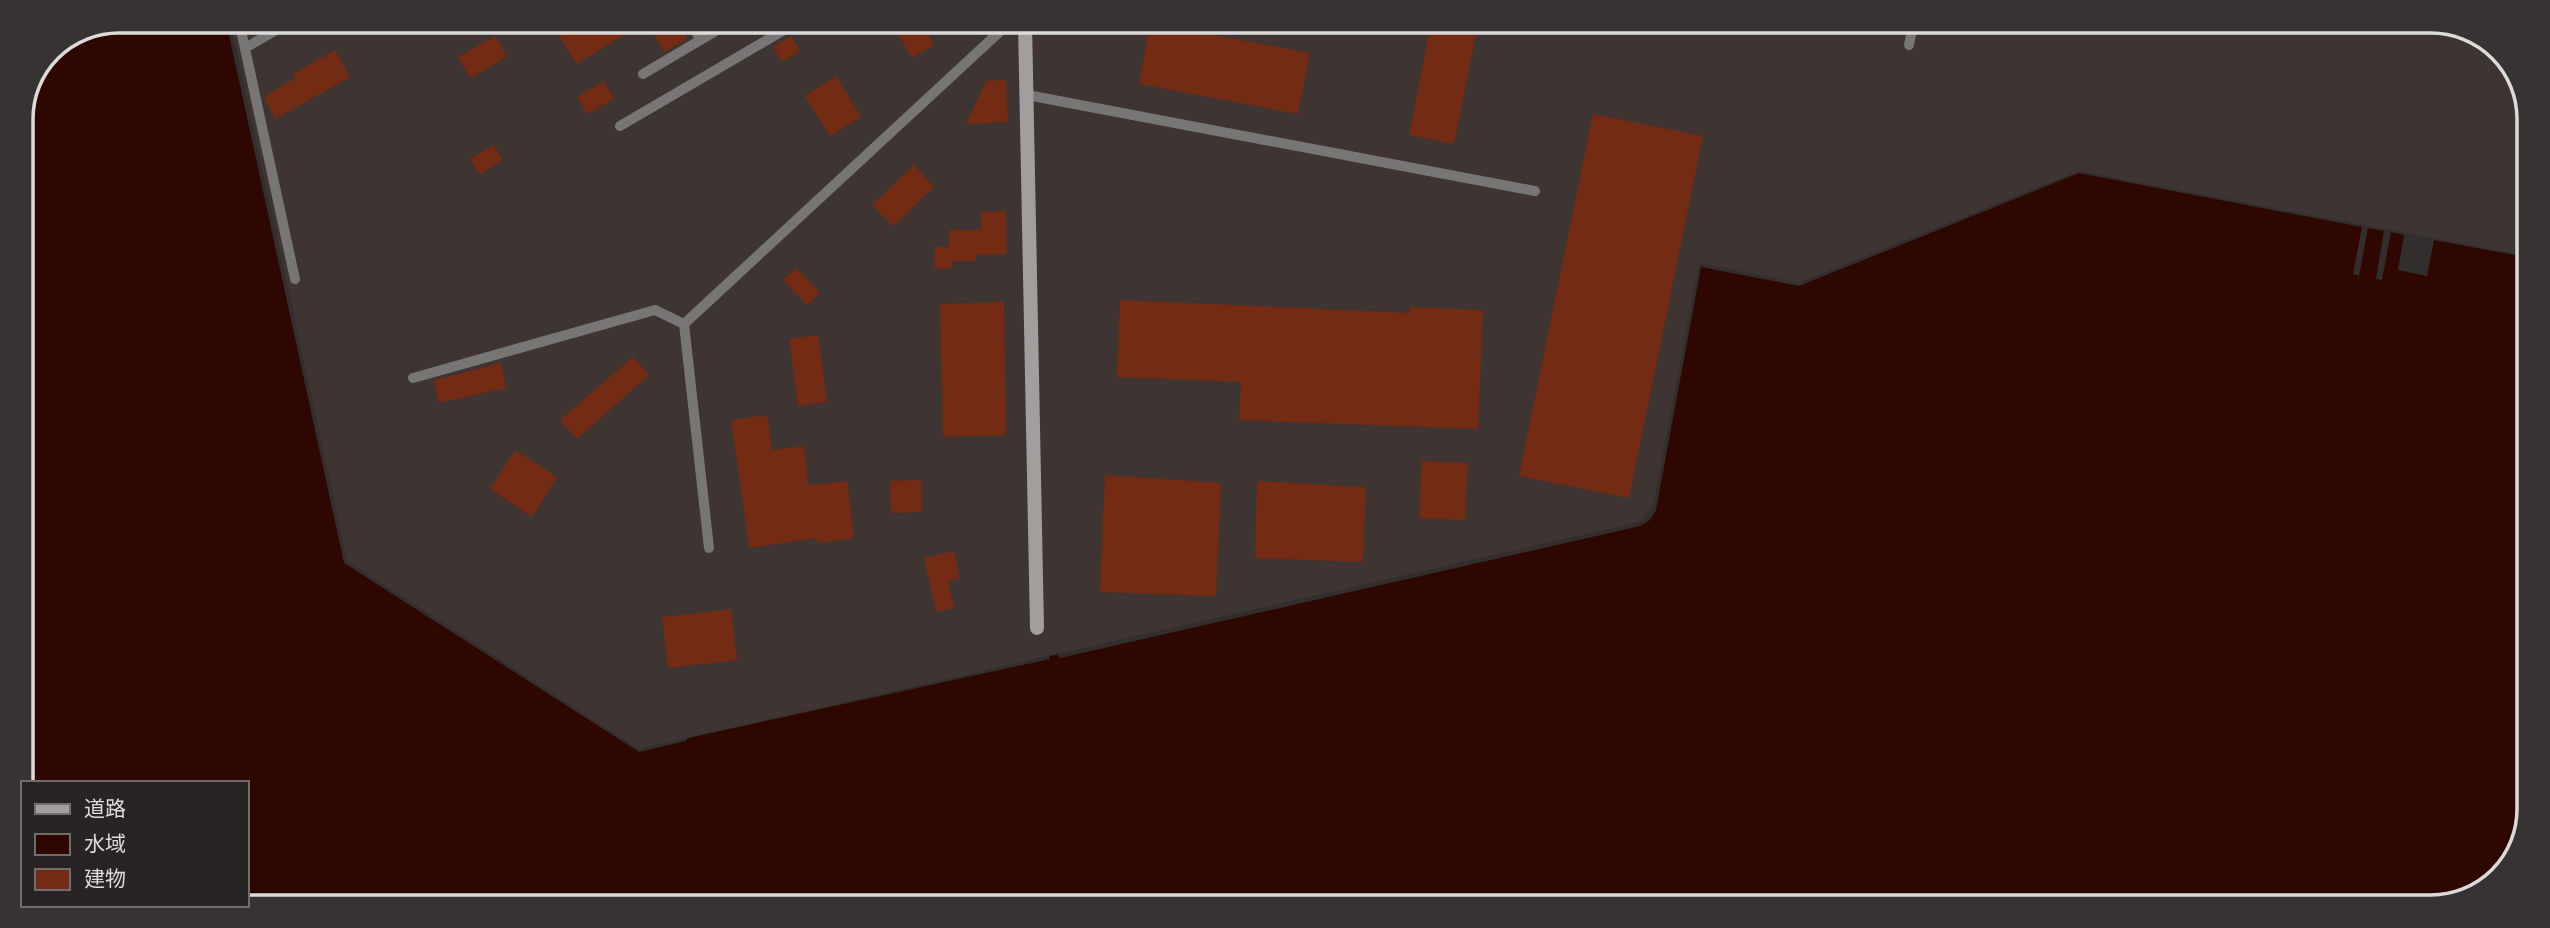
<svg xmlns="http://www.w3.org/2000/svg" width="2550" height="928" viewBox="0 0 2550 928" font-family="Cabin,'Noto Sans JP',sans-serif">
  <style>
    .built { fill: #3e3431 }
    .water { fill: #2e0800 }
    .building { fill: #742b13 }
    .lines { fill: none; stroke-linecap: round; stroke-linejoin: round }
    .lane { stroke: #787675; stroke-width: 10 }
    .secondary { stroke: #a19e9d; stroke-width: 14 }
    .rim { fill: none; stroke: #dddbda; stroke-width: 3.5 }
  </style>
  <rect width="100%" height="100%" fill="#312e2d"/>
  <path class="built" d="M230 21 2463 26 2508 59 2529 113 2528 263 2527 256 2079 171 1798 283 1699 263 1653 507 1640 522 638 749 347 561Z"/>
  <path class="water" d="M119 21H226L344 563 639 752 686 741 688 738 1050 659 1049 656 1057 655V652L1060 658 1640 526 1650 520 1656 510 1701 267 1799 286 2079 173 2362 227 2353 274 2359 276 2368 228 2384 231 2376 279 2382 280 2391 232 2404 235 2398 270 2427 276 2434 240 2525 257 2528 283 2524 841 2486 890 2431 907 247 902V783H23V819L21 815V113L50 50Z"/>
  <path class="building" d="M567 22H646L576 64 555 29Z
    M647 22H678L687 39 664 52Z
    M892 23H922L934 45 912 58Z
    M1150 23 1310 53 1298 114 1139 84Z
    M1431 24H1478L1454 144 1409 135Z
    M495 36 507 57 470 78 458 57Z
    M791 36 800 51 782 62 773 47Z
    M335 50 350 77 275 119 264 97 295 78 293 74Z
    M836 76 861 117 830 136 805 96Z
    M1006 80 1008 122 966 124 986 81Z
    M604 81 614 99 587 114 577 97Z
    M1593 114 1703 136 1629 498 1519 476Z
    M493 145 503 160 479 175 470 159Z
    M914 165 934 187 893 226 872 205Z
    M1006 211 1007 254 976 255V261H952V268L935 269 934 247H949V230H981V212Z
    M796 268 820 293 807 305 783 280Z
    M1120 300 1410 313V307L1483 310 1478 429 1239 420 1241 382 1117 377Z
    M1004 302 1006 435 943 437 940 304Z
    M818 335 827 402 798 406 789 339Z
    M633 357 649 375 577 439 560 420Z
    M501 363 506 388 439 403 434 380Z
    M767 415 772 450 804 446 808 485 847 481 854 538 817 543V538L749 548 731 420Z
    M515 450 557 477 532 517 490 489Z
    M1422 461 1468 463 1465 520 1419 518Z
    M1105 475 1221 483 1216 596 1100 592Z
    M921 480 922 512 891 513 890 481Z
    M1257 481 1366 487 1363 562 1255 558Z
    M954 551 960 578 948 581 954 608 936 612 924 558Z
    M731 609 737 660 668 668 662 617Z"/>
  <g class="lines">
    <path class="lane" d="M239 21 295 279
      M690 22 700 39
      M1909 45 1913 25
      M245 48 292 21
      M643 74 731 22
      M1027 95 1535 191
      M620 126 796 23
      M684 324 709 548
      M413 378 655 310 684 324 1009 23"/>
    <path class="secondary" d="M1025 23 1037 628"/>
  </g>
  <path d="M0 0H2550V928H0ZM119 33H2431A86 86 0 0 1 2517 119V809A86 86 0 0 1 2431 895H119A86 86 0 0 1 33 809V119A86 86 0 0 1 119 33Z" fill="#363332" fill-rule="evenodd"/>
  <path class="rim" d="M119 33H2431A86 86 0 0 1 2517 119V809A86 86 0 0 1 2431 895H119A86 86 0 0 1 33 809V119A86 86 0 0 1 119 33Z"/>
  <rect x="21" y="781" width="228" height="126" fill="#272423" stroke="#706d6c" stroke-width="2"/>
  <rect x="35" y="804" width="35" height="10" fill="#a19e9d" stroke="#706d6c" stroke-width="2"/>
  <text x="84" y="816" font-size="21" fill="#dddbda">道路</text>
  <rect x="35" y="834" width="35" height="21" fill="#2e0800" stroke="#706d6c" stroke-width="2"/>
  <text x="84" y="851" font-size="21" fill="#dddbda">水域</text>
  <rect x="35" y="869" width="35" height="21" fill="#742b13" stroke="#706d6c" stroke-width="2"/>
  <text x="84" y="886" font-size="21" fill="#dddbda">建物</text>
</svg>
